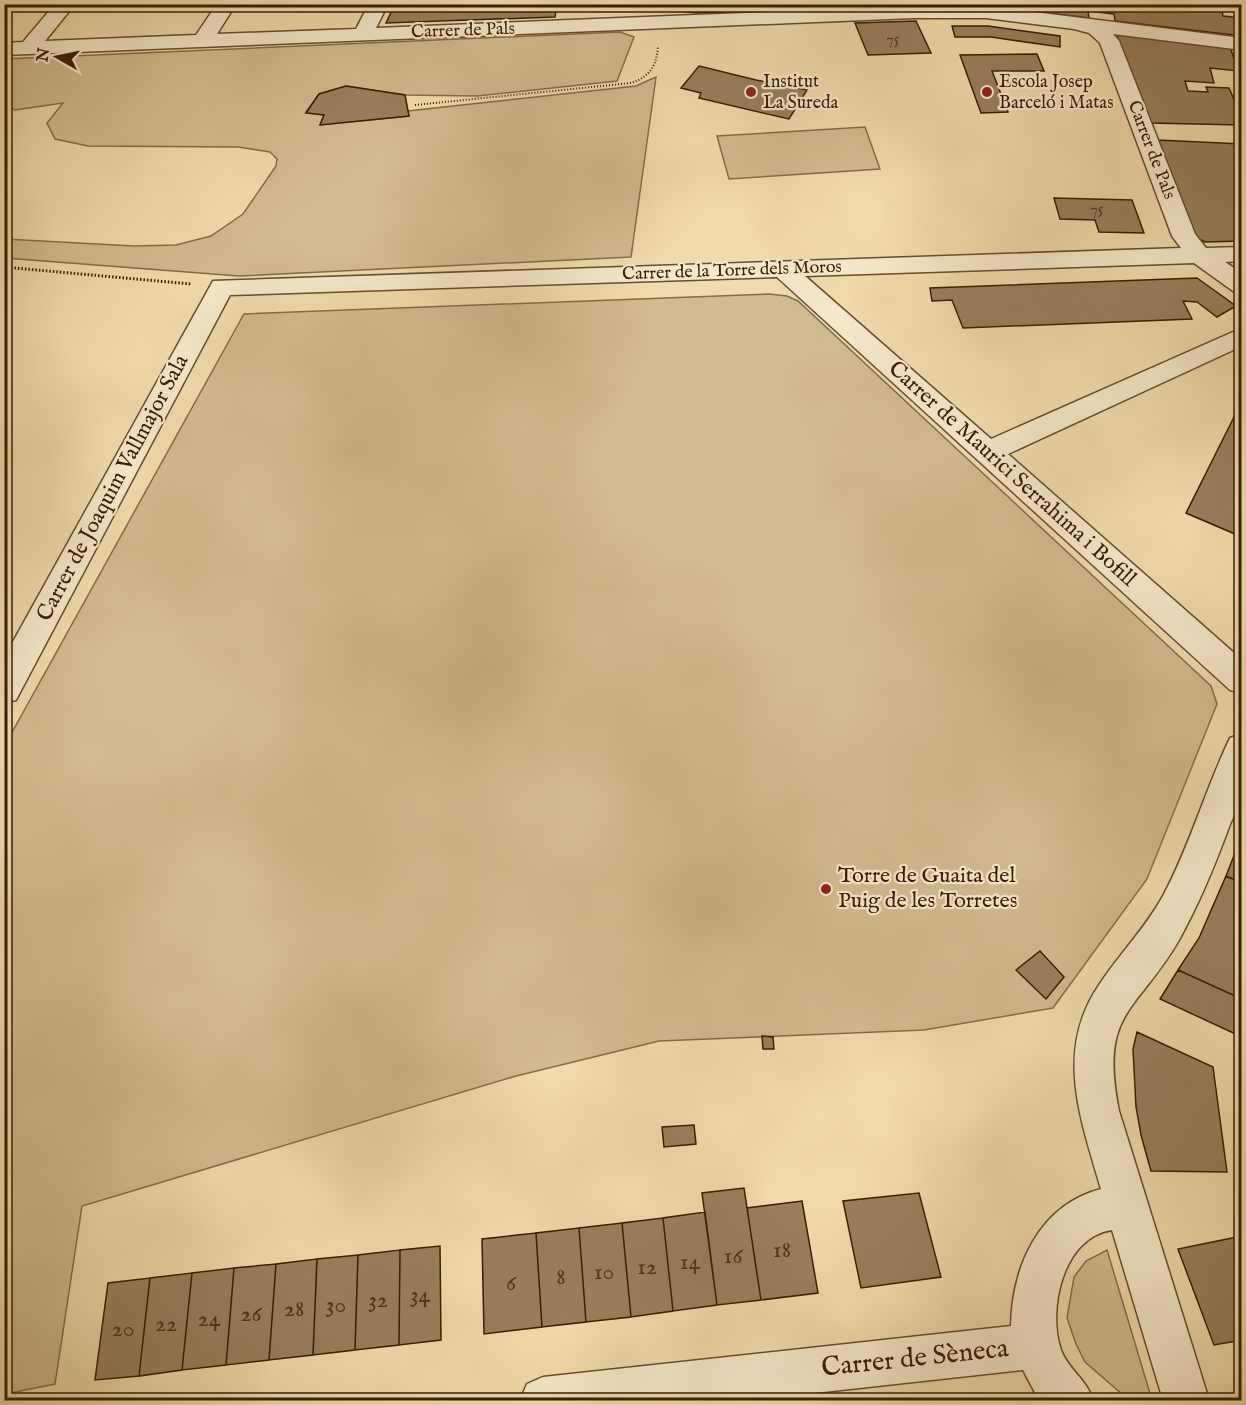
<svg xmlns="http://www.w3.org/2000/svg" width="1246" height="1405" viewBox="0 0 1246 1405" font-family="'IM FELL English',serif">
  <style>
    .green { fill: #d1bb90; stroke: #856c4a; stroke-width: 1.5 }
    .building { fill: #987f5c; stroke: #391c04; stroke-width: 1.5 }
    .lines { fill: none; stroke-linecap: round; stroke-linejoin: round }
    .minor-casing { stroke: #674c2e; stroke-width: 3 }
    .path-far1 { stroke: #391c04; stroke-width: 2; stroke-dasharray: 1 2; stroke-linecap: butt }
    .path { stroke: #391c04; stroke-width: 3; stroke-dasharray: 1.5 2; stroke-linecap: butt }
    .minor { fill: #f5e8ca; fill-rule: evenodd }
    .poi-dot { fill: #8f2418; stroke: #f5e8ca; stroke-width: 2 }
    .labels { text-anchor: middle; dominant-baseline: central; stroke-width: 4.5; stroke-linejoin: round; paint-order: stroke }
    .far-number-label { font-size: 16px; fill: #51351a }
    .far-street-label { font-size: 18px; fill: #391c04; stroke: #f5e8ca }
    .far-poi-label { font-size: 18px; fill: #391c04; stroke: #f5e8ca; text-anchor: start }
    .street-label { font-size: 22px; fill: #391c04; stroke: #f5e8ca }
    .poi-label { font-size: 22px; fill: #391c04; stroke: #f5e8ca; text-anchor: start }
    .near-number-label { font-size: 24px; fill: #51351a }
    .near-street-label { font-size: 27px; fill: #391c04; stroke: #f5e8ca }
  </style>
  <rect width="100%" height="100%" fill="#f0dbad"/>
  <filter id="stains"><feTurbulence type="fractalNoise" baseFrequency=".00333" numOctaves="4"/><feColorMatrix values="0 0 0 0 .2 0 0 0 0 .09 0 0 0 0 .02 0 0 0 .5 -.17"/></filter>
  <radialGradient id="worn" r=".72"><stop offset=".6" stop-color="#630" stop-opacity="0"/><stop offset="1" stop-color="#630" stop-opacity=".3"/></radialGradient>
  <path class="green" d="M620 32 634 37 617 81 477 96 405 95 346 86 319 94 306 112 324 115 320 125 409 116 408 111 636 86 656 77 631 257 239 276 5 258V239L134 246 176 245 211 236 243 214 276 166 277 159 270 152 238 147 88 146 55 139 47 123 63 103 15 110 5 106 4 59Z
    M865 127 880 169 729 179 717 136Z
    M769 294 787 296 798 301 1211 686 1217 704 1147 879 1053 1008 924 1030 659 1041 516 1076 82 1206 55 1384 5 1394V745L244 314Z
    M1107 1250 1152 1400 1122 1394 1085 1362 1076 1344 1067 1318 1074 1277 1086 1261Z"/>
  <path class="building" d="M395 4H557L555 17 386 23Z
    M950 4 697 13 681 11 676 5Z
    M998 4H1221L1223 16 1242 18V36L1115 21 1114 14 1088 11 1089 18 1003 8Z
    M916 21 931 53 868 55 855 23Z
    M952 26H988L1060 36V47L991 37H955Z
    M1126 34 1230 47 1238 71 1210 68 1214 83 1185 81 1188 91 1208 92 1206 87 1229 88 1242 118V125L1150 123 1117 36Z
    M1037 54 1044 71H992L1008 112 981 113 960 55Z
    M699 66 756 80 807 90 789 119 699 98 701 93 681 88Z
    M346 86 405 95 409 116 320 125 324 115 306 113 319 94Z
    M1157 140 1242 144V241L1205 242 1193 236Z
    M1054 198 1132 200 1144 233 1099 232 1095 220 1060 219Z
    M1197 278 1236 306 1217 317 1197 302 1183 301 1192 319 963 328 952 300 932 301 930 288Z
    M1242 401V537L1186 513Z
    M1242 835V883L1226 876Z
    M1226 876 1242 883V950L1239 960 1242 961V999L1178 970 1199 938Z
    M1040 951 1064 977 1046 999 1016 970Z
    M1178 970 1242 999V1037L1160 999Z
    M1137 1032 1213 1067 1227 1172 1151 1171 1141 1135 1136 1107 1133 1049Z
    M762 1036 773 1037 774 1049H763Z
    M694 1125 696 1144 664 1147 662 1127Z
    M744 1188 761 1300 717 1305 702 1193Z
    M919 1193 941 1277 861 1288 843 1201Z
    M802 1201 818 1293 761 1300 747 1208Z
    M705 1212 717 1305 673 1311 663 1218Z
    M663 1218 673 1311 631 1317 622 1223Z
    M622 1223 631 1317 586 1322 579 1228Z
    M579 1228 586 1322 542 1327 536 1233Z
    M536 1233 542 1327 484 1334 482 1239Z
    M1242 1236V1340L1214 1345 1178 1249Z
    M440 1246 441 1340 399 1345 400 1250Z
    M400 1250 399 1345 355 1350 358 1255Z
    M358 1255 355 1350 313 1355 317 1259Z
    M317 1259 313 1355 269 1360 276 1264Z
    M276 1264 269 1360 226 1365 234 1268Z
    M234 1268 226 1365 182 1370 192 1273Z
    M192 1273 182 1370 139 1376 150 1278Z
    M150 1278 139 1376 95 1380 108 1283Z"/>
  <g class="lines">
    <g class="minor-casing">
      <path id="minor" d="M55 4H75L45 41 196 35 217 4H236L217 34 356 29 369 4H388L376 28 914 6H986L1242 38V50L1113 34 1119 41 1195 234 1206 248 1242 247V261L1225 262 1242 273V293L1233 291 1194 263 805 276 991 439 1242 328V346L1008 454 1242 660V693L1230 690 777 277 230 295 16 700 4 703V658L213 281 1181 248 1172 236 1100 43 1089 33 1074 29 986 18H914L4 55V43L23 42Z
        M1242 734C1242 753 1244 774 1242 793 1240 804 1233 817 1229 827 1215 865 1199 904 1179 940 1136 1014 1099 1011 1119 1111L1209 1400H1163L1112 1230C1063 1237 1047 1310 1061 1350 1068 1369 1087 1380 1093 1400H1039L1023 1370 750 1400H520L527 1384 543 1377 1011 1326C1012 1267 1039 1205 1101 1189 1081 1120 1054 1051 1099 985 1119 954 1145 929 1163 896 1190 846 1205 790 1230 738Z"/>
    </g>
    <path class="path-far1" d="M415 105 631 83C650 77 657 65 658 46"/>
    <path class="path" d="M4 267 191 284"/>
    <use href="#minor" class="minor"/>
  </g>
  <g class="poi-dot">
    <circle cx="751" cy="92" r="6"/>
    <circle cx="987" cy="92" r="6"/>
    <circle cx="826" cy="889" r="6"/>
  </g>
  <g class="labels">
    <g class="far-number-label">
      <text x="893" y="40">75</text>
      <text x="1097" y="210">75</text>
    </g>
    <g class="far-street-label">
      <text transform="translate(463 31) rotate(-2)">Carrer de Pals</text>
      <text transform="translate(1151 150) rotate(69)">Carrer de Pals</text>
      <text transform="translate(732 271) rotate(-2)">Carrer de la Torre dels Moros</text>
    </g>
    <g class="far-poi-label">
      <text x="763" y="82">Institut<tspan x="763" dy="21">La Sureda</tspan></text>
      <text x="999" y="82">Escola Josep<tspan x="999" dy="21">Barceló i Matas</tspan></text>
    </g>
    <g class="street-label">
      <text transform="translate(1012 474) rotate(42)">Carrer de Maurici Serrahima i Bofill</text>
      <text transform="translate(113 488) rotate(-62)">Carrer de Joaquim Vallmajor Sala</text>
    </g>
    <g class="poi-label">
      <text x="838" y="876">Torre de Guaita del<tspan x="838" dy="25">Puig de les Torretes</tspan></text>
    </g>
    <g class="near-number-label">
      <text x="782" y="1250">18</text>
      <text x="733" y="1256">16</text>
      <text x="690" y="1262">14</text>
      <text x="647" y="1267">12</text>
      <text x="604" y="1272">10</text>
      <text x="561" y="1277">8</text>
      <text x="511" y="1283">6</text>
      <text x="420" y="1295">34</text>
      <text x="378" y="1300">32</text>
      <text x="336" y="1305">30</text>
      <text x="294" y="1309">28</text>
      <text x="251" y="1314">26</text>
      <text x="209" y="1319">24</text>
      <text x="166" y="1324">22</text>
      <text x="123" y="1329">20</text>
    </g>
    <g class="near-street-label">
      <text transform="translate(915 1359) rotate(-6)">Carrer de Sèneca</text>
    </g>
  </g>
  <rect width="1246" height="1405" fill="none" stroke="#f0dbad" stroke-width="24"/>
  <rect x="6" y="6" width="1234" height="1393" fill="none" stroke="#391c04" stroke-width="3"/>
  <rect x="12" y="12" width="1222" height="1381" fill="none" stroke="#391c04" stroke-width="1.5"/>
  <g transform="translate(57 57) rotate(279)" stroke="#f5e8ca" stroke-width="4.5" paint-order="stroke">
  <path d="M0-4.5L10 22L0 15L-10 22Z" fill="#391c04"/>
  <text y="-9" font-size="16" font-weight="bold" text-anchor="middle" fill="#391c04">N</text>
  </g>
  <rect width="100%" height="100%" filter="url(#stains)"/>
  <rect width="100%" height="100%" fill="url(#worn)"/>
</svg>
